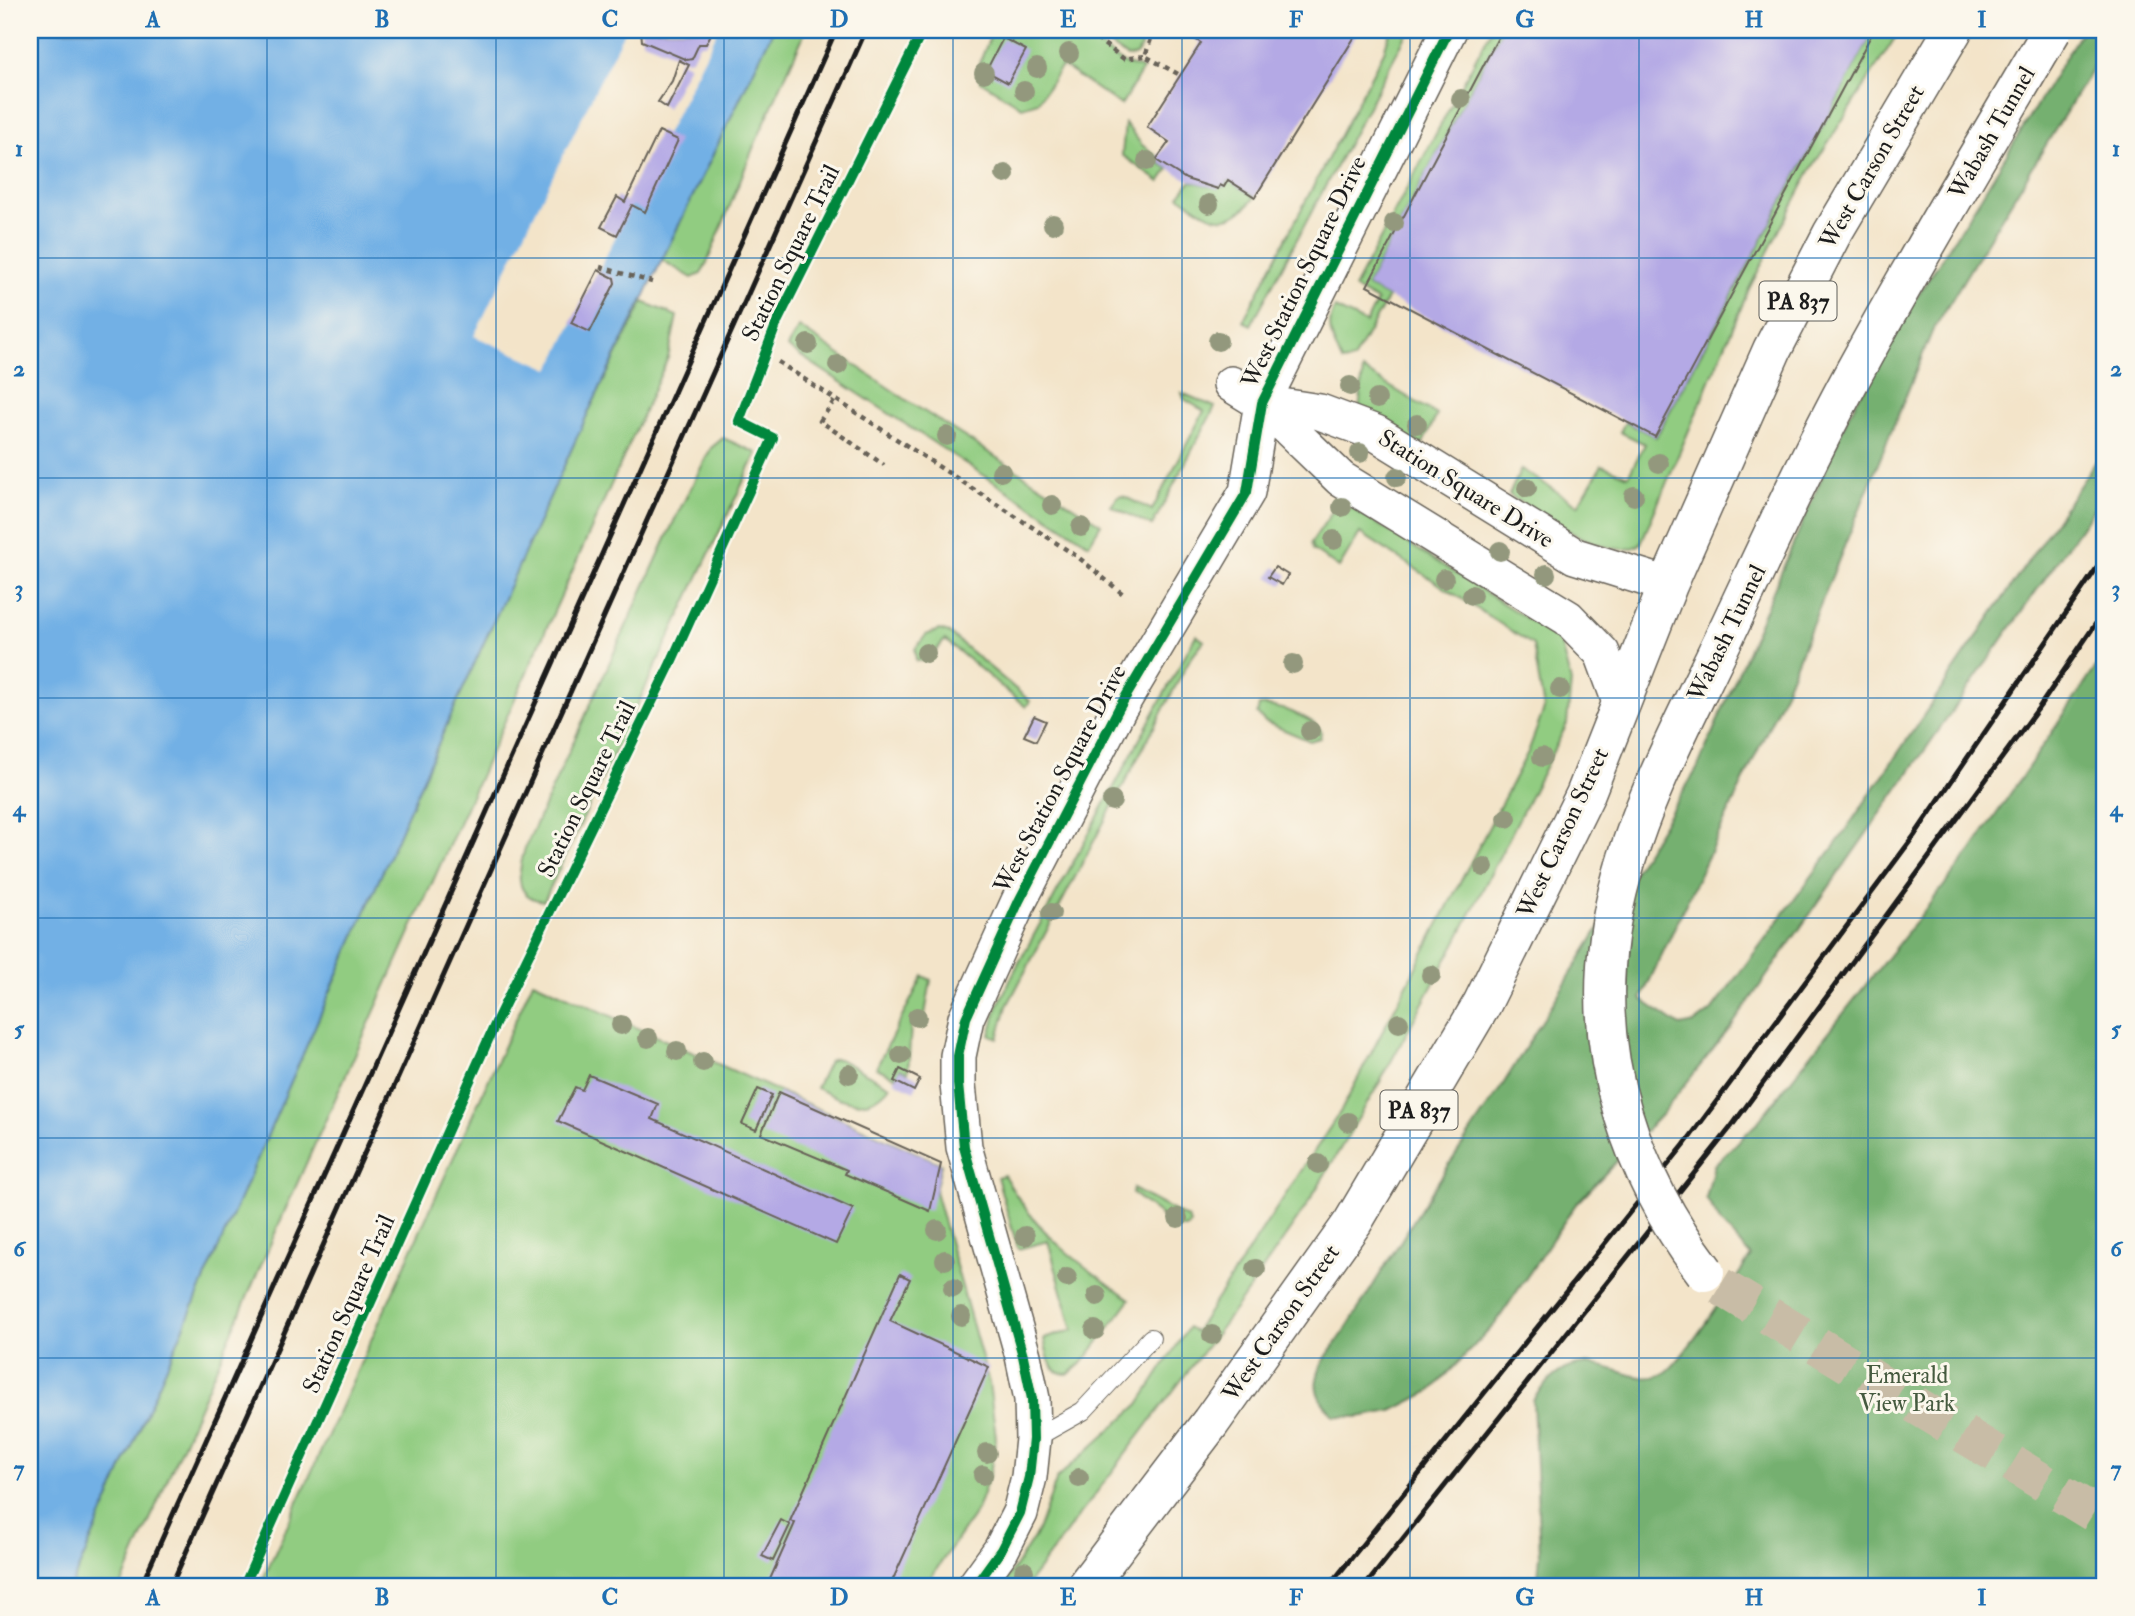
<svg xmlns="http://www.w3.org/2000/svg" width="2135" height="1616" viewBox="0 0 2135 1616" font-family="'IM FELL Double Pica',serif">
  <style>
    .green { fill: #91cc81; stroke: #56744e; stroke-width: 2 }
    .forest { fill: #74b06f; stroke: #486646; stroke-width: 2 }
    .water { fill: #72b0e5; stroke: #476680; stroke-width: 2 }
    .pier { fill: #f3e4c9 }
    .building { fill: #b4a9e5 }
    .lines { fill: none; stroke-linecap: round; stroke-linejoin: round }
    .tertiary-tunnel { stroke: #c8bca6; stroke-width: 38; stroke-dasharray: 38 19; stroke-linecap: butt }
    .service-casing { stroke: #676259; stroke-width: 20 }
    .minor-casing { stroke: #676259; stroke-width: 38 }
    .primary-casing { stroke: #676259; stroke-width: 41 }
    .path { stroke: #676259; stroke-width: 4.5; stroke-dasharray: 5 5; stroke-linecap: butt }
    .service { stroke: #fff; stroke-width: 18 }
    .minor { stroke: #fff; stroke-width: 35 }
    .primary { stroke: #fff; stroke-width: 38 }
    .rail { stroke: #1c1c1c; stroke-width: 5 }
    .tertiary-bridge-casing { stroke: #676259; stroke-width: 41; stroke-linecap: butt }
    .tertiary-bridge { stroke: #fff; stroke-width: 38 }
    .cycleway-casing { stroke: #fbf7ec; stroke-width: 15 }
    .cycleway { stroke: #00873e; stroke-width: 10 }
    .tree { fill: #93987d }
    .grid { fill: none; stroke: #1f6fb2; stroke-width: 2; stroke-opacity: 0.55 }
    .labels { text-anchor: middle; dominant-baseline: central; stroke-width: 6; stroke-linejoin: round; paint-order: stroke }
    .shield { fill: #fbf7ec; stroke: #5f5e5a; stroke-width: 2 }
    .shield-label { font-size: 23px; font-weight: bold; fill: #1c1c1c }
    .street-label { font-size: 24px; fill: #1c1c1c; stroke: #fbf7ec }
    .park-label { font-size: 24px; fill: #455a3f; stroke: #fbf7ec }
    .neatline { fill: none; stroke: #1f6fb2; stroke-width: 2.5 }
    .grid-label { font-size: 23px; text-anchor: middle; font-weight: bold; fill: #1f6fb2 }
  </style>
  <rect width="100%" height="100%" fill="#fbf7ec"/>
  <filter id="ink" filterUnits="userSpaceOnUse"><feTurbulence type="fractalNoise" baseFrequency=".0143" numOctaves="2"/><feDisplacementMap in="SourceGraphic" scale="14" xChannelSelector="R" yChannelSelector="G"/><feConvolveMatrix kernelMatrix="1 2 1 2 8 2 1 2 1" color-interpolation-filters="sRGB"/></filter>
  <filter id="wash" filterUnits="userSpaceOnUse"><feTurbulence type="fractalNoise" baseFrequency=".00686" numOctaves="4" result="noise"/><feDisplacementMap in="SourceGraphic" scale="28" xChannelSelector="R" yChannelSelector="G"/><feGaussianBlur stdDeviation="1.57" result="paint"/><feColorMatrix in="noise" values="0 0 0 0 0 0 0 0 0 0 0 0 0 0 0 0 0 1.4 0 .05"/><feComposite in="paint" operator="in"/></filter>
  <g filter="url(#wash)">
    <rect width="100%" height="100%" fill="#f3e4c9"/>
    <path class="green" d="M773 30H806L754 146 707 263 701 274 692 278 662 260Z
      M993 30H1070L1091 39 1123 63 1143 69 1121 105 1062 66 1038 102 1022 107 980 81 979 64Z
      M1087 30H1118L1140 42 1141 48 1136 55 1127 57Z
      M1391 30H1409L1251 325 1243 321 1384 51Z
      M1491 30H1502L1367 286 1388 297 1353 360 1342 362C1334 342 1324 328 1335 308L1366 323 1377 301 1354 288Z
      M1874 30H1900L1810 171 1749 289 1641 543C1615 568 1534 510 1509 495L1521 469 1578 505 1602 465 1628 476 1645 444 1620 432 1625 422 1656 437Z
      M1125 123 1142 145 1158 157 1156 161 1169 169 1160 182 1122 155Z
      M1228 180 1255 197C1226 233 1211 217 1179 196L1191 181 1218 188 1220 185 1224 187Z
      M643 302 677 316 668 358 283 1215 121 1586H71L443 733 587 415Z
      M799 327 911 403 1101 524 1089 544 787 347Z
      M1363 370 1437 415 1422 445 1359 412Z
      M1182 393 1215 407 1152 526 1111 506 1118 497 1123 496 1152 510 1204 411 1184 399Z
      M723 438 757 453 544 901C513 898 518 872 525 848L675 519 711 448Z
      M1338 503 1346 504 1556 637 1561 645 1571 682 1567 724 1456 942 1380 1082 1305 1208 1241 1301 1026 1586H1003L1038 1531 1057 1478 1139 1404 1188 1328 1195 1332 1342 1109 1528 752 1544 709 1533 645 1360 533 1339 568 1313 550 1311 543Z
      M939 630 949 633 1030 701 1026 707 945 640 927 661H916L915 649 926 635Z
      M1196 635 1204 641 1191 657 1007 1006 998 1038 990 1035 998 1005 1015 970Z
      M1259 706C1274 704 1313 717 1321 731L1320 738 1310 741 1265 722 1257 714Z
      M923 976 931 980 923 1026 911 1025 908 1073 900 1069 896 1077 876 1068Z
      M533 981 941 1164 935 1191 989 1383 996 1437 990 1473 977 1510 925 1586H260Z
      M834 1059H839L890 1086C868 1114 843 1101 816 1088L829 1061Z
      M1004 1175C1036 1233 1076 1262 1130 1299L1085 1360 1069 1374C1048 1375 1048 1355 1044 1339L1073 1330 1048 1241 1018 1249 997 1177Z
      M1133 1189 1187 1218 1190 1223 1188 1228H1177L1132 1193Z"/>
    <path class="forest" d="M2082 30H2105V48L1932 332 1781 701 1641 999 1680 1026 1695 1023 1711 1011 1841 837 2105 448V493L1731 1027 1660 1116 1576 1204 1495 1324 1431 1391 1392 1411 1359 1417 1334 1416C1324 1405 1314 1395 1317 1379 1321 1358 1338 1343 1349 1324 1399 1244 1448 1163 1502 1086L1697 769 1848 416 1913 303 1981 197Z
      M2105 654V1586H1537L1540 1555 1533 1400C1584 1324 1628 1397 1666 1372 1683 1361 1736 1278 1751 1256L1721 1223 1706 1198 1714 1165 1757 1123 1972 850Z"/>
    <path class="water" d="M30 30H773L587 415 443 733 71 1586H30Z"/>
    <path class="pier" d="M625 30H718L550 369 474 336Z"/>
    <g id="blocks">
      <path class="building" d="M641 30H713L706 44H699L692 59 687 60 642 41Z
        M1181 30H1359L1255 197 1228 180 1224 187 1220 185 1218 189 1186 179 1156 160 1169 142 1147 127 1201 43Z
        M1502 30H1874L1655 437 1367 286Z
        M1003 38 1026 50 1008 83 986 71Z
        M679 60 689 65 667 108 658 102 672 81Z
        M659 131 678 140 645 212 632 205 617 235 601 227 617 197 625 202Z
        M598 270 614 278 615 283 590 332 571 323Z
        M1275 567 1288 575 1282 585 1268 577Z
        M1034 716 1046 721 1036 741 1024 736Z
        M900 1069 920 1079 914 1091 894 1081Z
        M589 1075 658 1104 652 1119 853 1209 836 1244 558 1121 575 1087 582 1090Z
        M758 1089 772 1095 756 1130 742 1124Z
        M779 1092 941 1164 930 1211 845 1174 847 1170 761 1134Z
        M900 1274 910 1279 890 1321 989 1367 890 1586H767L795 1523 790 1521Z
        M781 1520 790 1525 773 1561 762 1556Z"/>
    </g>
  </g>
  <g filter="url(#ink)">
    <use href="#blocks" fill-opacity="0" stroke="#676259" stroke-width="2"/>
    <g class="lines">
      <path class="tertiary-tunnel" d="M1720 1286 2105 1520"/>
      <g class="service-casing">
        <path id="service" d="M1033 1439 1083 1411 1151 1338"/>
      </g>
      <g class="minor-casing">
        <path id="minor" d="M1231 384 1262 403 1341 479 1568 618 1602 653 1620 702
          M1262 403 1320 412 1376 433 1575 556 1668 585
          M975 1586 1001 1550 1020 1513 1029 1477 1033 1439 1032 1399 1023 1356 964 1147 958 1084V1056L966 1018 1019 901 1119 708 1247 492 1262 403 1449 30"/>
      </g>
      <g class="primary-casing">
        <path id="primary" d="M1086 1586 1211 1422 1353 1222 1482 1004 1585 795 1668 585 1772 350 1832 234 1953 30"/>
      </g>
      <path class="path" d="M1078 30 1097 39 1124 59 1145 56
        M1150 30 1152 36 1145 56 1180 75
        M600 267 652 282
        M778 362 1078 557 1123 594
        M834 401 820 421 884 465"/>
      <use href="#service" class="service"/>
      <use href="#minor" class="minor"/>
      <use href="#primary" class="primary"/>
      <path class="rail" d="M141 1586 836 30
        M171 1586 866 30
        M1329 1586 1684 1145 1914 836 2105 556
        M1365 1586 1731 1127 2040 706 2105 610"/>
      <g class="tertiary-bridge-casing">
        <path id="tertiary-bridge" d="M1705 1272C1632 1176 1592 1059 1609 937 1623 833 1677 736 1722 642 1767 547 1811 450 1862 358 1923 247 1988 139 2052 30"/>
      </g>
      <use href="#tertiary-bridge" class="tertiary-bridge"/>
      <g class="cycleway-casing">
        <path id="cycleway" d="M244 1586 497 1020 669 667 773 438 739 421 778 320 923 30
          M975 1586 1001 1550 1020 1513 1029 1477 1033 1439 1032 1399 1023 1356 964 1147 958 1084V1056L966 1018 1019 901 1119 708 1247 492 1262 403 1449 30"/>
      </g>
      <use href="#cycleway" class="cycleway"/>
    </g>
    <g class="tree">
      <circle cx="1069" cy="53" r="10"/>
      <circle cx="1037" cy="68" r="10"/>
      <circle cx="984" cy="73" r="10"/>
      <circle cx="1024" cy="91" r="10"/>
      <circle cx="1461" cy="99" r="10"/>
      <circle cx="1147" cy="161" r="10"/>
      <circle cx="1005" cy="174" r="10"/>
      <circle cx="1209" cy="204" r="10"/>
      <circle cx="1394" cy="223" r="10"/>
      <circle cx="1053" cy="224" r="10"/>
      <circle cx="1218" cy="341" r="10"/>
      <circle cx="808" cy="344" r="10"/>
      <circle cx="838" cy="365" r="10"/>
      <circle cx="1350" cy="386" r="10"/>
      <circle cx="1377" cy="399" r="10"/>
      <circle cx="1417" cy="424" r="10"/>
      <circle cx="947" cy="436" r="10"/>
      <circle cx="1360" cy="453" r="10"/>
      <circle cx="1659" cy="463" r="10"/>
      <circle cx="1001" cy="472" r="10"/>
      <circle cx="1397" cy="477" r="10"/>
      <circle cx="1527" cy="488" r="10"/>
      <circle cx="1634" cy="496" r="10"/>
      <circle cx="1052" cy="505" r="10"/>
      <circle cx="1342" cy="507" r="10"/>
      <circle cx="1081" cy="527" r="10"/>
      <circle cx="1334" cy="540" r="10"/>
      <circle cx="1500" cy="551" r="10"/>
      <circle cx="1546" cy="574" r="10"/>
      <circle cx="1444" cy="579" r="10"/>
      <circle cx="1472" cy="595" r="10"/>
      <circle cx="926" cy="653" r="10"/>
      <circle cx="1293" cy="664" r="10"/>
      <circle cx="1560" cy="689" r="10"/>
      <circle cx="1310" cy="731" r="10"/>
      <circle cx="1542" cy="757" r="10"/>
      <circle cx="1112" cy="801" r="10"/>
      <circle cx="1507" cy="818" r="10"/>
      <circle cx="1484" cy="867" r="10"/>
      <circle cx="1051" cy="913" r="10"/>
      <circle cx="1431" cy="975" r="10"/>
      <circle cx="917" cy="1017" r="10"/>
      <circle cx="1399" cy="1023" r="10"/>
      <circle cx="621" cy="1025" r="10"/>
      <circle cx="648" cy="1038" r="10"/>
      <circle cx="677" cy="1051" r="10"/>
      <circle cx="901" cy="1055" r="10"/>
      <circle cx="703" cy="1062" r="10"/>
      <circle cx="849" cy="1074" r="10"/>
      <circle cx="1348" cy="1122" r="10"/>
      <circle cx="1318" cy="1164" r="10"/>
      <circle cx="1178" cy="1218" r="10"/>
      <circle cx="937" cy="1230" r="10"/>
      <circle cx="1025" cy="1236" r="10"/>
      <circle cx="945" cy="1260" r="10"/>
      <circle cx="1256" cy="1269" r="10"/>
      <circle cx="1067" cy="1278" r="10"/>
      <circle cx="953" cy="1288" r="10"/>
      <circle cx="1097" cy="1296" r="10"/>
      <circle cx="961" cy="1316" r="10"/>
      <circle cx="1095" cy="1330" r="10"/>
      <circle cx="1212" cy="1335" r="10"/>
      <circle cx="987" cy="1453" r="10"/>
      <circle cx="983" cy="1475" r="10"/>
      <circle cx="1079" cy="1478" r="10"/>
      <circle cx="1024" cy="1571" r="10"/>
    </g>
  </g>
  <path class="grid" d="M267 30V1586M496 30V1586M724 30V1586M953 30V1586M1182 30V1586M1410 30V1586M1639 30V1586M1868 30V1586M30 258H2105M30 478H2105M30 698H2105M30 918H2105M30 1138H2105M30 1358H2105"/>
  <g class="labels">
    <g class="shield">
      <rect x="1759.5" y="281.5" width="77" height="39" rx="5"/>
      <rect x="1380.5" y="1090.5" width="77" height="39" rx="5"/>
    </g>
    <g class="shield-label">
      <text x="1798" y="301">PA 837</text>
      <text x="1419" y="1110">PA 837</text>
    </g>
    <g class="street-label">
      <text transform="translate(1992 133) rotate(-60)">Wabash Tunnel</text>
      <text transform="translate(1872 167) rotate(-60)">West Carson Street</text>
      <text transform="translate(791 253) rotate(-64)">Station Square Trail</text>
      <text transform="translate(1304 272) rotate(-64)">West Station Square Drive</text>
      <text transform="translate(1466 489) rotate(32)">Station Square Drive</text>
      <text transform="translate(1727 633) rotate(-64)">Wabash Tunnel</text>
      <text transform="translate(1060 779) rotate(-62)">West Station Square Drive</text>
      <text transform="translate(587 789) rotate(-64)">Station Square Trail</text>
      <text transform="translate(1563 833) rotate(-65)">West Carson Street</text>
      <text transform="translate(349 1304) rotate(-66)">Station Square Trail</text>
      <text transform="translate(1281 1323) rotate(-55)">West Carson Street</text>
    </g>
    <g class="park-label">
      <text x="1907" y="1375">Emerald<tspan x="1907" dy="28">View Park</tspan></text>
    </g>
  </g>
  <rect width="2135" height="1616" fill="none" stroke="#fbf7ec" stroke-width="77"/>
  <rect x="38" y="38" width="2058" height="1540" class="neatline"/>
  <g class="grid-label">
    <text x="153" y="27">A</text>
    <text x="382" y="27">B</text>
    <text x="610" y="27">C</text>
    <text x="839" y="27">D</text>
    <text x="1068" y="27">E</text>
    <text x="1296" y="27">F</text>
    <text x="1525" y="27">G</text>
    <text x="1754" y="27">H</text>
    <text x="1982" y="27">I</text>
    <text x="19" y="156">1</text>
    <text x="2116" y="156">1</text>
    <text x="19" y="376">2</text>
    <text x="2116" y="376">2</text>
    <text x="19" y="596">3</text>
    <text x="2116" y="596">3</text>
    <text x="19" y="816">4</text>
    <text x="2116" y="816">4</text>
    <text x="19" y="1036">5</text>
    <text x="2116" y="1036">5</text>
    <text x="19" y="1256">6</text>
    <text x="2116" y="1256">6</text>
    <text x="19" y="1476">7</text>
    <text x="2116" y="1476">7</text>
    <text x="153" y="1605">A</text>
    <text x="382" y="1605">B</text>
    <text x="610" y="1605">C</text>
    <text x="839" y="1605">D</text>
    <text x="1068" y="1605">E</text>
    <text x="1296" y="1605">F</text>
    <text x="1525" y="1605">G</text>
    <text x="1754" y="1605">H</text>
    <text x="1982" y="1605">I</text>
  </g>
</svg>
